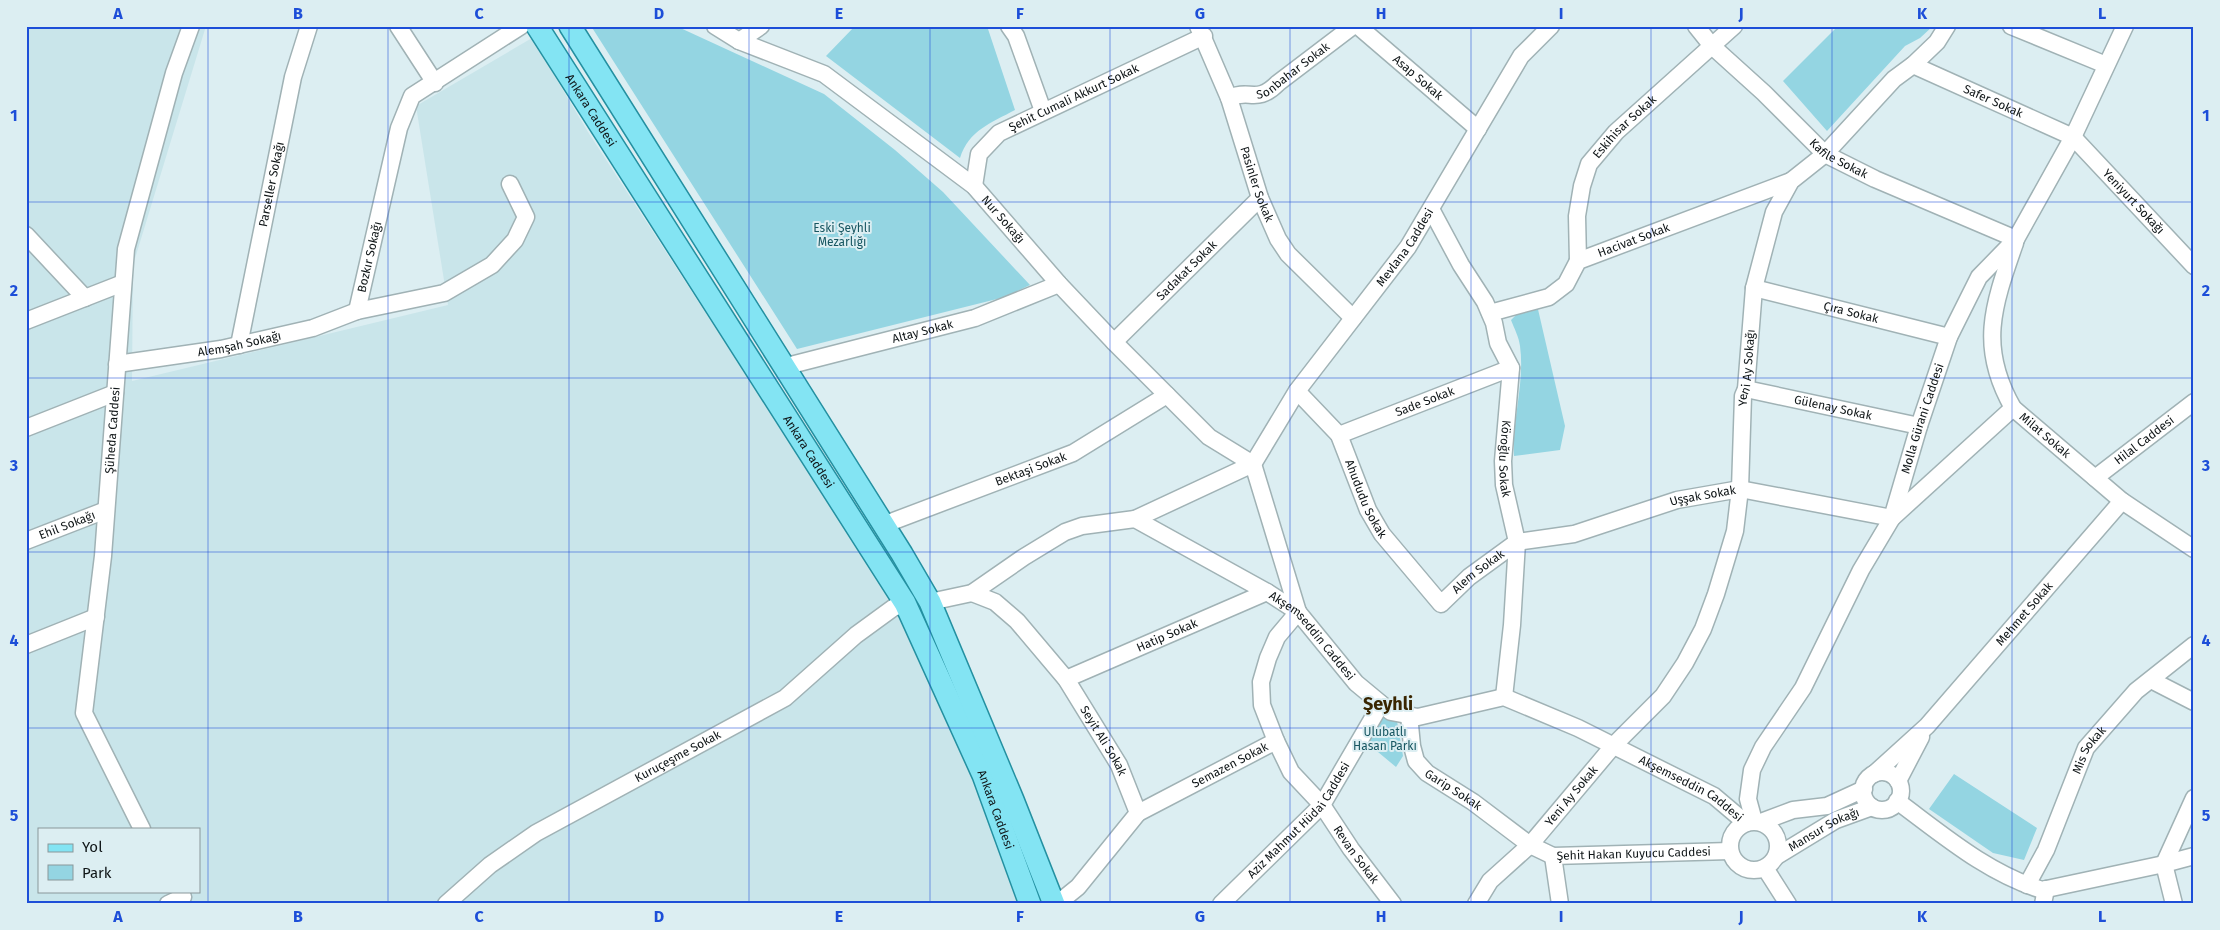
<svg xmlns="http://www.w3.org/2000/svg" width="2220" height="930" viewBox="0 0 2220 930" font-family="'Fira Sans',sans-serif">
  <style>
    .built { fill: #c9e5ea; fill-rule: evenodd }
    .green { fill: #94d5e2 }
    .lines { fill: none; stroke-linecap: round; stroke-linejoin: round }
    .minor-casing { stroke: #a0b2b5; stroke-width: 19 }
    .major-casing { stroke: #2490a1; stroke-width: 24 }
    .minor { stroke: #fff; stroke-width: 16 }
    .major { stroke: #83e4f3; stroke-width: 21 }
    .grid { fill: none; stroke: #1d4ed8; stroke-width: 1; stroke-opacity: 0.55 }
    .labels { text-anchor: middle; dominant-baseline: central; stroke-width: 4; stroke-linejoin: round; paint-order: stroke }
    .street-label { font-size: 12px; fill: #0f1517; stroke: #dceef2 }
    .park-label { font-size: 12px; fill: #175661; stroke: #dceef2 }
    .district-label { font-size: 18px; font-weight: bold; fill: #392500; stroke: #dceef2 }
    .neatline { fill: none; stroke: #1d4ed8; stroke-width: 2 }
    .grid-label { font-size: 16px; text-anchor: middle; font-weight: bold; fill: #1d4ed8 }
  </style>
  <rect width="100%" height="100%" fill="#dceef2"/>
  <path class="built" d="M28 26H206L133 265 132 381 448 305 416 106 532 38 588 132 889 595 982 790 1020 904H26ZM39 829H199V891H39Z"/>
  <path class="green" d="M591 26H676L824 94 895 150 943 192 1030 285 1005 297 797 349Z
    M855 26H987L1015 110C991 123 969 130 960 158L826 56Z
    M1838 26H1933L1920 38 1905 46 1827 131 1783 81Z
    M1537 305 1565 426 1560 450 1514 456C1512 419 1525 383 1520 346 1519 337 1514 328 1511 320L1518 313Z
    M1385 713 1397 721 1403 756 1396 767 1366 742Z
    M1954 774 2037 828 2024 860 1993 853 1929 809Z"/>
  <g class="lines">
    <g class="minor-casing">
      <g id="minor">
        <path d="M398 26 435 83"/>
        <path id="s1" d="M715 26 739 41 824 74 974 186 1059 284 1114 342 1209 437 1253 464"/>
        <path d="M1009 26 1016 36 1043 111"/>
        <path id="s2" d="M1198 26 1229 98 1260 198 1278 239 1288 254 1353 318"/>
        <path id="s3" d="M1358 26 1478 129"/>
        <path id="s4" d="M1696 26 1712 46 1764 93 1825 154 1875 179 2016 239"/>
        <path d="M2011 26 2106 65"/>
        <path d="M739 41 761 26"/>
        <path id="s5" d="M1913 65 2073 137 2194 266"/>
        <path id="s6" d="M1229 98C1250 88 1256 105 1278 83L1353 26"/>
        <path id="s7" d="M510 184 526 217 515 240 492 265 444 293 357 311 399 128 412 96 521 26"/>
        <path id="s8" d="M974 186 979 154 999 133 1204 36"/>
        <path id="s9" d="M1431 209 1461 265 1485 302 1494 323 1498 343 1511 368 1503 461 1504 485 1517 542 1512 625 1504 697"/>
        <path d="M26 235 85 298"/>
        <path id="s10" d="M2015 243C1993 306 1978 347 2013 408L2122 501 2194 549"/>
        <path id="s11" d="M1578 261 1577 216 1582 186 1589 164 1616 132 1734 26"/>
        <path id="s12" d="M1754 288 1949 337"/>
        <path id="s13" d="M1490 313 1549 297 1566 284 1578 261 1791 181"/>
        <path d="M26 321 123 283"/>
        <path id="s14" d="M1114 342 1260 198"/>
        <path id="s15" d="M239 345 293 77 309 26"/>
        <path id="s16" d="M117 364 221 349 313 328 357 311"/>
        <path id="s17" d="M783 367 975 318 1059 284"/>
        <path id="s18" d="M1746 389 1919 426"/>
        <path id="s19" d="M1297 391 1339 435 1368 510 1382 534 1441 604 1469 577 1517 542 1574 534 1677 500 1740 489 1892 518"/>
        <path d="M26 428 115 393"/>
        <path id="s20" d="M1339 435 1511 368"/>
        <path id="s21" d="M1253 464 1297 391 1408 247 1521 56 1551 26"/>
        <path d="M1253 464 1298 612"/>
        <path id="s22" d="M2095 478 2194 402"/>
        <path d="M1892 518 2013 408"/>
        <path d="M1135 519 1253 464"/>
        <path id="s23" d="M883 525 1073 453 1167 395"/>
        <path id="s24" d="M26 541 106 510"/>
        <path id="s25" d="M972 593 995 602 1017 621 1066 679 1119 765 1138 813"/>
        <path id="s26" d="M930 602 972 593 1024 557 1065 532 1082 526 1135 519 1267 592 1298 612 1356 683 1391 712 1418 717 1504 697 1578 728 1714 796 1746 823"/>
        <path id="s27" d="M1298 612 1277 637 1268 658 1261 682 1262 705 1276 741 1291 772 1322 805 1351 849 1393 904"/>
        <path d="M26 645 96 617"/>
        <path id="s28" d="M1066 679 1267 592"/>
        <path d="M2151 680 2194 702"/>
        <path id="s29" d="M1409 715 1412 746 1416 761 1427 773 1473 802 1530 845 1553 856 1730 851"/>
        <circle cx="1882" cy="791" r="19"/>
        <path id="s30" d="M1874 774 1927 726 2122 501"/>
        <path d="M1898 781 1921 737"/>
        <path d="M1897 801C1943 835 1987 873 2042 890L2164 864 2194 856"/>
        <path id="s31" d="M1754 821 1748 799 1752 770 1763 747 1803 688 1861 570 1892 518 1919 426 1949 337 1979 277 2016 239 2073 137 2125 26"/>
        <circle cx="1754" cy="846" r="24"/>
        <path d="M1761 822 1793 810 1827 806 1864 789"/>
        <path id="s32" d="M142 829 84 713 103 556 126 249 174 73 191 26"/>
        <path d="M1553 856 1560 904"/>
        <path id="s33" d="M1777 856 1836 820 1872 807"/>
        <path d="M1765 868 1788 904"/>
        <path id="s34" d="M2027 885 2046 850 2086 748 2136 691 2194 645"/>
        <path d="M168 904 183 897"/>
        <path id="s35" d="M446 904 490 865 536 833 785 698 856 635 893 608 905 603"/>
        <path id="s36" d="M1057 904 1078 887 1138 813 1276 741"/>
        <path id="s37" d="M1221 904 1322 805 1381 704"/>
        <path id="s38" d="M1476 904 1490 881 1530 845 1614 745 1663 696 1685 663 1703 629 1716 594 1735 531 1740 489 1743 396 1746 389 1754 288 1774 212 1791 181 1825 154 1894 79 1913 65 1937 42 1947 26"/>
        <path d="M2043 904 2046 889"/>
        <path d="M2174 904 2164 864 2194 798"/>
      </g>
    </g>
    <g class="major-casing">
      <g id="major">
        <path id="s39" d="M537 26 905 603 983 775 1030 904"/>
        <path d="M570 26 902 554 930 602 1013 800 1054 904"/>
      </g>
    </g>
    <use href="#minor" class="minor"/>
    <use href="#major" class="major"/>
  </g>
  <path class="grid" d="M208 26V904M388 26V904M569 26V904M749 26V904M930 26V904M1110 26V904M1290 26V904M1471 26V904M1651 26V904M1832 26V904M2012 26V904M26 202H2194M26 378H2194M26 552H2194M26 728H2194"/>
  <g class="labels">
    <g class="street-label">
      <text stroke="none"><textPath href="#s6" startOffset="72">Sonbahar Sokak</textPath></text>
      <text stroke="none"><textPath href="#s3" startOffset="79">Asap Sokak</textPath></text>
      <text stroke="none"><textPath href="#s8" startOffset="144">Şehit Cumali Akkurt Sokak</textPath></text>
      <text stroke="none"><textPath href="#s5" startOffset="88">Safer Sokak</textPath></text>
      <text stroke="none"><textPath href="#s39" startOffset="100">Ankara Caddesi</textPath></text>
      <text stroke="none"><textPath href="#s11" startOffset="150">Eskihisar Sokak</textPath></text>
      <text stroke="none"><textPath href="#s4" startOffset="196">Kafile Sokak</textPath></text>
      <text stroke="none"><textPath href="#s2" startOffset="169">Pasinler Sokak</textPath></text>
      <text stroke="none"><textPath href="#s15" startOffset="164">Parseller Sokağı</textPath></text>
      <text stroke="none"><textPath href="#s5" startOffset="264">Yeniyurt Sokağı</textPath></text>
      <text stroke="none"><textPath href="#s1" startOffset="351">Nur Sokağı</textPath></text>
      <text stroke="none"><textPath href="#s13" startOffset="168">Hacivat Sokak</textPath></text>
      <text stroke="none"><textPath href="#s21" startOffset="265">Mevlana Caddesi</textPath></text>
      <text stroke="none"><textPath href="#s7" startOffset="296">Bozkır Sokağı</textPath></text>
      <text stroke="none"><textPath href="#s14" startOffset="102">Sadakat Sokak</textPath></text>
      <text stroke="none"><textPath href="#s12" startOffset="100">Çıra Sokak</textPath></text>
      <text stroke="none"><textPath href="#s17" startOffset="144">Altay Sokak</textPath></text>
      <text stroke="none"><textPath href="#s16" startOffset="124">Alemşah Sokağı</textPath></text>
      <text stroke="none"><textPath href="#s38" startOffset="626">Yeni Ay Sokağı</textPath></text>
      <text stroke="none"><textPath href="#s20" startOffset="92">Sade Sokak</textPath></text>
      <text stroke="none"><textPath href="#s18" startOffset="89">Gülenay Sokak</textPath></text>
      <text stroke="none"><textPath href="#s31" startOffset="445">Molla Gürani Caddesi</textPath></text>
      <text stroke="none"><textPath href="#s32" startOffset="414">Şüheda Caddesi</textPath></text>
      <text stroke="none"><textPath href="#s10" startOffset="214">Milat Sokak</textPath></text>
      <text stroke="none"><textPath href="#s22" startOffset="62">Hilal Caddesi</textPath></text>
      <text stroke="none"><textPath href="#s39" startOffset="505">Ankara Caddesi</textPath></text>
      <text stroke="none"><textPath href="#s9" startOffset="270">Köroğlu Sokak</textPath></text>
      <text stroke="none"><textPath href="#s23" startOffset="158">Bektaşi Sokak</textPath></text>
      <text stroke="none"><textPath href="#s19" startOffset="551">Uşşak Sokak</textPath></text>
      <text stroke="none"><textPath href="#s19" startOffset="130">Ahududu Sokak</textPath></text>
      <text stroke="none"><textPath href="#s24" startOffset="44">Ehil Sokağı</textPath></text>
      <text stroke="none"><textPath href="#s19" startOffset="310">Alem Sokak</textPath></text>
      <text stroke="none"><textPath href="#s30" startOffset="220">Mehmet Sokak</textPath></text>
      <text stroke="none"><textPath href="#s28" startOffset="110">Hatip Sokak</textPath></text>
      <text stroke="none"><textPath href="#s26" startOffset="440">Akşemseddin Caddesi</textPath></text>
      <text stroke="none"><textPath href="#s25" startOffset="202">Seyit Ali Sokak</textPath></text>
      <text stroke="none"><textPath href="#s34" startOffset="149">Mis Sokak</textPath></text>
      <text stroke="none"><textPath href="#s35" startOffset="276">Kuruçeşme Sokak</textPath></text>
      <text stroke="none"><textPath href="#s36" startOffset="226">Semazen Sokak</textPath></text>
      <text stroke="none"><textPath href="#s26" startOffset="875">Akşemseddin Caddesi</textPath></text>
      <text stroke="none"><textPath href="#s29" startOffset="94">Garip Sokak</textPath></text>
      <text stroke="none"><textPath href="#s38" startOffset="145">Yeni Ay Sokak</textPath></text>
      <text stroke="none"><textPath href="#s39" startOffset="910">Ankara Caddesi</textPath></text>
      <text stroke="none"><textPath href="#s37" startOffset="115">Aziz Mahmut Hüdai Caddesi</textPath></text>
      <text stroke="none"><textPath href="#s33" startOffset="54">Mansur Sokağı</textPath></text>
      <text stroke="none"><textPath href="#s29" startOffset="295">Şehit Hakan Kuyucu Caddesi</textPath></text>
      <text stroke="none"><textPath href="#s27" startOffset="282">Revan Sokak</textPath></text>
    </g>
    <g class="park-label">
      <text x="842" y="228">Eski Şeyhli<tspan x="842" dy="14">Mezarlığı</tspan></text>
      <text x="1385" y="732">Ulubatlı<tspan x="1385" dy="14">Hasan Parkı</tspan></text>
    </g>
    <g class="district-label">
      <text x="1388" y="704">Şeyhli</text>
    </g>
  </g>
  <rect width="2220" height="930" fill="none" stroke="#dceef2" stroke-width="55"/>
  <rect x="38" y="828" width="162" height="65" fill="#dceef2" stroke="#8a979a"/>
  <rect x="48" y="844" width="25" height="8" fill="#83e4f3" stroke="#8a979a"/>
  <text x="82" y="852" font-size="15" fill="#0f1517">Yol</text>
  <rect x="48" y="865" width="25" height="15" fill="#94d5e2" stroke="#8a979a"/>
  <text x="82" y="878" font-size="15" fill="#0f1517">Park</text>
  <rect x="28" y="28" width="2164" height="874" class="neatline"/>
  <g class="grid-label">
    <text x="118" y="19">A</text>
    <text x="298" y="19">B</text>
    <text x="479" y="19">C</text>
    <text x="659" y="19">D</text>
    <text x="839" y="19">E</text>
    <text x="1020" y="19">F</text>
    <text x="1200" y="19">G</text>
    <text x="1381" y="19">H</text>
    <text x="1561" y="19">I</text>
    <text x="1741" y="19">J</text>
    <text x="1922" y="19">K</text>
    <text x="2102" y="19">L</text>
    <text x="14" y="121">1</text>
    <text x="2206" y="121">1</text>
    <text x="14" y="296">2</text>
    <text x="2206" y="296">2</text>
    <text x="14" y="471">3</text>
    <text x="2206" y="471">3</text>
    <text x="14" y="646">4</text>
    <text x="2206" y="646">4</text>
    <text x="14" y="821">5</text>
    <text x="2206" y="821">5</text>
    <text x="118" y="922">A</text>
    <text x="298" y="922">B</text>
    <text x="479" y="922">C</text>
    <text x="659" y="922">D</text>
    <text x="839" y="922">E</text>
    <text x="1020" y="922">F</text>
    <text x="1200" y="922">G</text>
    <text x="1381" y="922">H</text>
    <text x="1561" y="922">I</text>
    <text x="1741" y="922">J</text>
    <text x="1922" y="922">K</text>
    <text x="2102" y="922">L</text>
  </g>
</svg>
